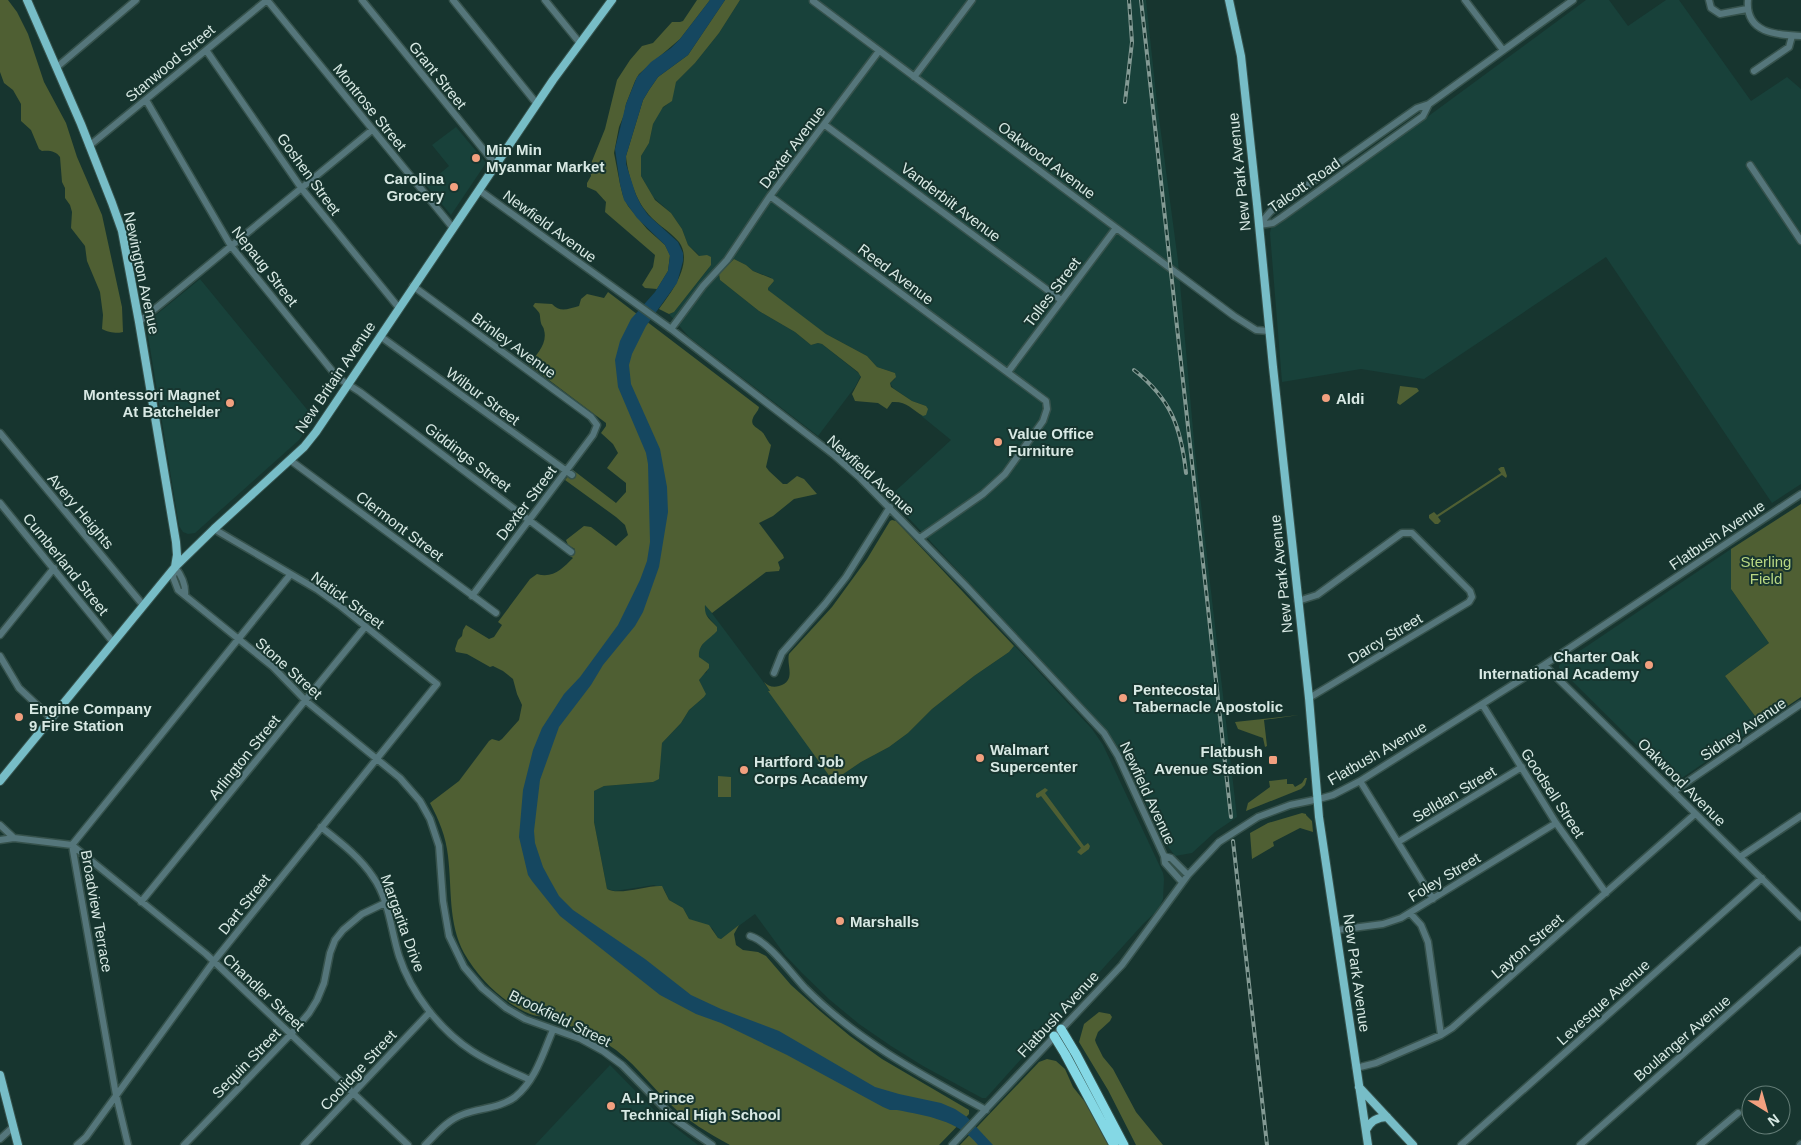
<svg xmlns="http://www.w3.org/2000/svg" width="1801" height="1145" viewBox="0 0 1801 1145" font-family="Helvetica,sans-serif">
  <style>
    .built { fill: #18413a }
    .green { fill: #4f5f33 }
    .water { fill: #154760 }
    .lines { fill: none; stroke-linecap: round; stroke-linejoin: round }
    .minor-casing { stroke: #36524c; stroke-width: 9 }
    .major-casing { stroke: #36524c; stroke-width: 10 }
    .highway-casing { stroke: #36524c; stroke-width: 11 }
    .minor { stroke: #55767b; stroke-width: 6 }
    .major { stroke: #77bdc7; stroke-width: 8 }
    .highway { stroke: #84d8e5; stroke-width: 9 }
    .rail-casing { stroke: #839a94; stroke-width: 4 }
    .rail { stroke: #17352f; stroke-width: 2; stroke-dasharray: 5.5; stroke-linecap: butt }
    .minor-bridge-casing { stroke: #36524c; stroke-width: 9; stroke-linecap: butt }
    .minor-bridge { stroke: #55767b; stroke-width: 6 }
    .poi-dot { fill: #f2a07f; stroke: #17352f; stroke-width: 2 }
    .labels { text-anchor: middle; dominant-baseline: central; stroke-width: 4; stroke-linejoin: round; paint-order: stroke }
    .street-label { font-size: 15px; fill: #d8e9e4; stroke: #17352f }
    .poi-label { font-size: 15px; font-weight: bold; fill: #d8e9e4; stroke: #17352f; text-anchor: start }
    .park-label { font-size: 15px; fill: #b8d783; stroke: #17352f }
  </style>
  <rect width="100%" height="100%" fill="#17352f"/>
  <path class="built" d="M740 0H1146L1157 103 1178 261 1195 452 1237 817 1215 832 1192 853 1175 856 1164 841 1121 752 1103 726 889 497 951 440 919 414 923 416 926 406 912 401 893 388 890 383 895 379V373L877 367 867 356 826 334 782 303 768 290 767 289 774 281 770 277 753 271 746 265 734 259 719 274 720 280 759 311 795 332 811 345 818 343 822 344 861 375 855 387 818 436 689 337 669 314 674 312 709 268 697 253 688 245 682 229 671 213 653 197 641 176V156L649 143 653 124 660 110 669 103 673 97V89L676 82 695 63 719 33Z
    M1586 0H1609L1628 26 1666 0H1679L1751 101 1787 77 1801 89V484L1772 503 1606 257 1424 379 1361 369 1282 382 1270 233 1271 228 1377 154Z
    M456 127 486 163 451 215 426 185 449 166 432 145Z
    M200 279 314 418 299 440 195 533 188 534 183 532 179 526 146 323Z
    M1731 549V589L1769 643 1725 676 1761 724 1676 782 1673 781 1559 668V665Z
    M705 604 836 779 861 762 889 747 908 733 932 709 974 676 1009 652 1014 646 1012 643 1092 729 1103 745 1163 873 1164 879 1163 899 1158 910 1143 924 986 1098H982L923 1066 891 1046 859 1024 830 1000 802 973 785 955 755 914 721 939 718 938 712 928 689 919 683 908 669 900 664 889 654 885 615 891 607 889 594 822V791L604 786 653 782 660 776 659 764 662 743 681 723 689 710 704 697 705 694 699 680 701 676 707 672 699 657V650L705 640 717 631V627L704 612Z
    M610 1065 659 1115 698 1145H535Z"/>
  <path class="green" d="M0 0H8L17 12 28 34 44 82 66 123 77 157 102 215 122 307 123 332C118 334 107 332 102 329L103 315 100 292 87 261 85 246 71 228 72 212 70 205 65 198V188L62 182 60 157C56 151 49 150 42 151L39 149 31 130 21 121V104L13 90 4 83 0 72Z
    M697 0H710L680 39 639 74 635 81 626 104 624 115 619 127 614 153 620 184 623 196 628 206 647 229 665 245 670 255 668 271 657 289 645 288 642 285 653 267 655 255 605 212 606 202 596 191 587 187V183L591 176 590 166 605 129 617 80 630 60 642 46 653 43 672 22H680L683 21Z
    M725 0H740L719 33 695 63 676 82 672 101 663 107 653 124 649 143 641 156V176L655 200 671 213 682 229 688 245 699 256 707 255 711 257V265L674 312 669 314 659 309C671 293 694 263 679 242 669 230 654 223 645 210 635 198 627 171 626 156L643 100 649 90 658 77 688 55Z
    M734 259 746 265 753 271 773 279 774 281 768 288V290L826 334 867 356 877 367 895 373 896 377 890 383 891 387 912 401 926 406 928 409 926 415 923 416C911 409 907 401 892 402L887 409 878 403 855 401 852 394 861 377 858 372 822 344 818 343 811 345 795 332 759 311 720 280 719 274Z
    M608 292 759 407C758 412 755 413 753 418 750 425 756 427 761 431 765 434 767 441 771 445L766 467 769 471 783 484H787L797 476 804 479 817 494 794 499 773 516 759 523 783 555 784 558 778 562 780 568 779 571 766 572 712 613 705 605C704 617 710 619 717 627V631C709 640 698 643 699 657L709 664V668L699 680 706 694 704 697 689 710 681 723 662 743 659 779 653 782 604 786 594 791V822L607 889C619 896 647 885 662 886L669 900 683 908 689 919 709 925 718 938 721 939 739 925 734 934 736 945 743 950 758 952 766 956 791 985 820 1011 850 1036 882 1059 969 1110V1114L939 1145H730C708 1133 688 1121 670 1104 649 1084 632 1059 607 1044 588 1032 566 1024 544 1017 540 1016 535 1016 530 1014 502 1002 479 979 464 953 448 923 452 889 448 856 446 837 439 820 430 803L459 781 489 741 492 739 499 741 502 739 519 720 522 705 517 694 513 679 503 671 493 666 490 667 467 654 456 652 455 649 458 640 462 636 463 630 466 625 489 639 494 637 502 625 498 622 530 579 537 574C553 579 563 568 573 558L570 556 575 549 568 545 566 540 584 526 591 527 616 546 628 535 625 525 616 517 565 480 573 470 616 503 626 492V483L607 468 618 453 613 444 601 433 606 426V423L529 365C536 355 548 344 544 330 544 327 541 325 541 323 539 312 542 315 533 306L535 303 552 304C560 313 568 309 579 306L581 299 587 294 604 298Z
    M1400 386 1417 388 1419 391 1400 405 1397 403Z
    M1501 467H1504L1507 476 1506 478 1502 475 1438 517 1441 521 1438 524H1435L1429 518V515L1434 512 1437 515 1501 473 1498 469Z
    M1801 504V697L1761 724 1725 676 1769 643 1731 589V549Z
    M892 520 896 521 1014 646 1009 652 974 676 932 709 908 733 889 747 861 762 833 781 768 691H770L764 682C768 686 773 688 779 686 797 681 786 665 789 654L832 607 867 559 890 521Z
    M1299 715 1264 720 1267 746 1265 747 1263 738 1238 729 1235 722Z
    M718 776 731 777V797H718Z
    M1305 778H1307L1305 785 1301 789 1246 811 1248 803 1270 787 1269 781 1287 779V784H1293L1295 787 1302 783Z
    M1045 788 1048 790 1045 793 1084 846 1088 843 1090 846 1089 849 1081 855 1077 852 1081 848 1041 796 1038 798 1036 797V794Z
    M1302 813 1306 814V815L1312 821 1313 832 1300 828 1273 842 1274 846 1252 859 1250 833 1268 823Z
    M1099 1012 1110 1014 1112 1017 1110 1021 1098 1032 1095 1040 1096 1043 1103 1057 1113 1069 1136 1112 1163 1145H1136L1108 1090 1079 1042 1084 1024Z
    M1047 1059 1056 1061 1065 1069 1073 1087 1085 1102 1108 1145H960L1039 1062Z"/>
  <path class="water" d="M710 0H725L688 55 658 77 649 90 643 100 626 156V164L636 195 641 205 648 215 678 242 683 253V261L677 283 646 326 632 354 629 365 631 384 660 449 667 487 668 512 659 567 643 612 635 626 603 665 591 685 559 727 540 780 534 831 535 843 543 867 550 880 559 896 573 910 645 959 691 995 721 1009 779 1031 875 1087 899 1094 941 1103 955 1109 967 1117 993 1145H978C958 1120 927 1116 897 1110H890L883 1107 787 1055 721 1023 696 1014 660 995 560 916 532 881 528 875 519 837 523 790 533 750 542 728 564 694 580 677 618 625 640 580 647 561 650 542 648 464 646 453 618 387 615 360 620 341 631 319 655 292 668 271 670 256 665 245 637 218 624 200 620 184 615 149 626 104 637 77 651 62 671 48 680 39Z"/>
  <g class="lines">
    <g class="minor-casing">
      <path id="minor" d="M267 0 453 228
        M362 0 496 165
        M453 0 537 104
        M545 0 579 42
        M1465 0 1503 50
        M1709 0 1711 8 1720 14 1747 9
        M1748 0C1745 33 1776 35 1801 36
        M813 1 1234 316 1256 330 1269 331
        M206 50 302 189 399 308
        M57 67 136 0
        M1754 71 1789 47 1792 36
        M914 77 972 0
        M146 100 231 246 338 378 360 392 571 552
        M825 125 1061 300
        M89 146 267 0
        M1750 165 1801 241
        M479 190 671 329 834 455 860 478 966 586 1104 733 1118 756 1164 856 1165 863 1182 882
        M770 196 1046 401 1047 409 1043 421 1005 474 983 494 920 538
        M1259 225 1271 211 1417 108 1429 104 1573 0
        M1259 225 1273 223 1282 217 1423 116 1429 104
        M413 286 591 417 597 425 593 435 472 596
        M139 322 372 130
        M671 329 703 286 727 260 770 196 879 51
        M380 336 572 475
        M1008 372 1116 228
        M0 433 143 605
        M290 460 496 613
        M0 503 113 642
        M175 567C182 576 186 584 185 595
        M175 568 173 577 178 590 273 667 306 701 400 778 420 801 430 819 439 846 443 901 449 936 464 967 482 988 506 1008 525 1019 581 1039 603 1051 622 1065 676 1120 712 1145
        M1298 601 1317 595 1402 533H1412L1470 591 1472 597 1469 602 1309 698
        M0 635 54 568
        M0 656 19 688 51 718
        M1544 665 1801 917
        M774 673 782 653 825 604 846 577 890 507
        M1482 704 1556 823 1606 893
        M1360 781 1433 899
        M1674 791 1801 704
        M1258 817 1290 805 1319 799 1333 795 1360 781 1544 665 1801 494
        M0 825 14 838
        M321 827C340 842 360 857 373 877 389 899 391 931 399 956 411 993 440 1030 472 1051 490 1063 511 1071 530 1080
        M0 840 14 838 72 845 206 954 408 1145
        M1398 842 1522 767
        M1164 856 1171 858 1188 875
        M1740 857 1801 816
        M141 902 365 627
        M1410 913 1421 925 1428 942 1441 1035
        M1337 930 1383 924 1401 918 1556 823
        M750 936C768 941 791 973 805 988 856 1040 922 1075 986 1110
        M1356 1068 1376 1063 1441 1035 1452 1028 1695 814
        M0 1139 13 1127
        M77 1145 86 1137 214 961 437 684 339 605 318 590 214 529
        M128 1145 116 1095 72 845 290 575
        M184 1145 291 1034 309 1013 317 1000 324 983 330 953 335 940 343 930 362 914 385 903
        M304 1145 430 1012
        M425 1145C437 1133 447 1120 464 1114 481 1108 500 1108 515 1097 536 1080 543 1053 553 1030
        M952 1145 1122 965 1188 875 1219 842
        M1461 1145 1762 878
        M1580 1145 1801 950
        M1700 1145 1738 1113
        M1800 1145 1801 1144"/>
    </g>
    <g class="major-casing">
      <path id="major" d="M27 0 81 124 112 203 122 231 139 322 176 542 177 555 175 567
        M1229 0 1241 56 1257 204 1273 367 1309 698 1319 817 1368 1145
        M0 781 175 567 214 529 304 447 316 432 553 80 612 0
        M0 1075 18 1145
        M1359 1087 1413 1145
        M1366 1130C1370 1122 1377 1117 1387 1117"/>
    </g>
    <g class="highway-casing">
      <path id="highway" d="M1061 1029 1076 1054 1124 1145
        M1054 1036 1065 1054 1114 1145"/>
    </g>
    <use href="#minor" class="minor"/>
    <use href="#major" class="major"/>
    <use href="#highway" class="highway"/>
    <g class="rail-casing">
      <path id="rail" d="M1141 0 1231 817
        M1125 102 1132 42 1129 0
        M1134 370C1171 399 1181 427 1186 473
        M1233 841 1267 1145"/>
    </g>
    <use href="#rail" class="rail"/>
    <g class="minor-bridge-casing">
      <path id="minor-bridge" d="M1219 842 1258 817"/>
    </g>
    <use href="#minor-bridge" class="minor-bridge"/>
  </g>
  <g class="poi-dot">
    <circle cx="476" cy="158" r="5"/>
    <circle cx="454" cy="187" r="5"/>
    <circle cx="1326" cy="398" r="5"/>
    <circle cx="230" cy="403" r="5"/>
    <circle cx="998" cy="442" r="5"/>
    <circle cx="1649" cy="665" r="5"/>
    <circle cx="1123" cy="698" r="5"/>
    <circle cx="19" cy="717" r="5"/>
    <circle cx="980" cy="758" r="5"/>
    <rect x="1268" y="755" width="10" height="10" rx="2.5"/>
    <circle cx="744" cy="770" r="5"/>
    <circle cx="840" cy="921" r="5"/>
    <circle cx="611" cy="1106" r="5"/>
  </g>
  <g class="labels">
    <g class="street-label">
      <text transform="translate(170 63) rotate(-40)">Stanwood Street</text>
      <text transform="translate(438 75) rotate(51)">Grant Street</text>
      <text transform="translate(370 107) rotate(51)">Montrose Street</text>
      <text transform="translate(792 147) rotate(-53)">Dexter Avenue</text>
      <text transform="translate(1047 160) rotate(37)">Oakwood Avenue</text>
      <text transform="translate(1239 172) rotate(-96)">New Park Avenue</text>
      <text transform="translate(309 174) rotate(54)">Goshen Street</text>
      <text transform="translate(1304 185) rotate(-35)">Talcott Road</text>
      <text transform="translate(951 202) rotate(37)">Vanderbilt Avenue</text>
      <text transform="translate(550 226) rotate(36)">Newfield Avenue</text>
      <text transform="translate(265 266) rotate(52)">Nepaug Street</text>
      <text transform="translate(142 273) rotate(78)">Newington Avenue</text>
      <text transform="translate(896 274) rotate(37)">Reed Avenue</text>
      <text transform="translate(1052 292) rotate(-53)">Tolles Street</text>
      <text transform="translate(514 345) rotate(36)">Brinley Avenue</text>
      <text transform="translate(335 377) rotate(-56)">New Britain Avenue</text>
      <text transform="translate(483 396) rotate(36)">Wilbur Street</text>
      <text transform="translate(468 457) rotate(37)">Giddings Street</text>
      <text transform="translate(871 475) rotate(42)">Newfield Avenue</text>
      <text transform="translate(526 503) rotate(-53)">Dexter Street</text>
      <text transform="translate(81 511) rotate(50)">Avery Heights</text>
      <text transform="translate(400 526) rotate(37)">Clermont Street</text>
      <text transform="translate(1717 535) rotate(-34)">Flatbush Avenue</text>
      <text transform="translate(66 564) rotate(51)">Cumberland Street</text>
      <text transform="translate(1281 574) rotate(-96)">New Park Avenue</text>
      <text transform="translate(348 600) rotate(36)">Natick Street</text>
      <text transform="translate(1385 638) rotate(-31)">Darcy Street</text>
      <text transform="translate(289 668) rotate(42)">Stone Street</text>
      <text transform="translate(1743 729) rotate(-34)">Sidney Avenue</text>
      <text transform="translate(1377 753) rotate(-30)">Flatbush Avenue</text>
      <text transform="translate(244 757) rotate(-51)">Arlington Street</text>
      <text transform="translate(1682 782) rotate(45)">Oakwood Avenue</text>
      <text transform="translate(1148 793) rotate(65)">Newfield Avenue</text>
      <text transform="translate(1553 793) rotate(57)">Goodsell Street</text>
      <text transform="translate(1454 794) rotate(-31)">Selldan Street</text>
      <text transform="translate(1444 877) rotate(-31)">Foley Street</text>
      <text transform="translate(244 904) rotate(-51)">Dart Street</text>
      <text transform="translate(97 911) rotate(80)">Broadview Terrace</text>
      <text transform="translate(403 923) rotate(70)">Margarita Drive</text>
      <text transform="translate(1527 946) rotate(-41)">Layton Street</text>
      <text transform="translate(1357 973) rotate(82)">New Park Avenue</text>
      <text transform="translate(264 992) rotate(43)">Chandler Street</text>
      <text transform="translate(1603 1002) rotate(-42)">Levesque Avenue</text>
      <text transform="translate(1058 1014) rotate(-47)">Flatbush Avenue</text>
      <text transform="translate(560 1018) rotate(26)">Brookfield Street</text>
      <text transform="translate(1682 1038) rotate(-41)">Boulanger Avenue</text>
      <text transform="translate(246 1063) rotate(-46)">Sequin Street</text>
      <text transform="translate(358 1070) rotate(-47)">Coolidge Street</text>
    </g>
    <g class="poi-label">
      <text x="486" y="149">Min Min<tspan x="486" dy="17">Myanmar Market</tspan></text>
      <text x="444" y="178" text-anchor="end">Carolina<tspan x="444" dy="17">Grocery</tspan></text>
      <text x="220" y="394" text-anchor="end">Montessori Magnet<tspan x="220" dy="17">At Batchelder</tspan></text>
      <text x="1336" y="398">Aldi</text>
      <text x="1008" y="433">Value Office<tspan x="1008" dy="17">Furniture</tspan></text>
      <text x="1639" y="656" text-anchor="end">Charter Oak<tspan x="1639" dy="17">International Academy</tspan></text>
      <text x="1133" y="689">Pentecostal<tspan x="1133" dy="17">Tabernacle Apostolic</tspan></text>
      <text x="29" y="708">Engine Company<tspan x="29" dy="17">9 Fire Station</tspan></text>
      <text x="990" y="749">Walmart<tspan x="990" dy="17">Supercenter</tspan></text>
      <text x="1263" y="751" text-anchor="end">Flatbush<tspan x="1263" dy="17">Avenue Station</tspan></text>
      <text x="754" y="761">Hartford Job<tspan x="754" dy="17">Corps Academy</tspan></text>
      <text x="850" y="921">Marshalls</text>
      <text x="621" y="1097">A.I. Prince<tspan x="621" dy="17">Technical High School</tspan></text>
    </g>
    <g class="park-label">
      <text x="1766" y="561">Sterling<tspan x="1766" dy="17">Field</tspan></text>
    </g>
  </g>
  <g transform="translate(1766 1110) rotate(143)"><circle r="24" fill="#17352f" stroke="#647d77"/>
  <path d="M0-4L9 19L0 12L-9 19Z" fill="#f2a07f"/>
  <text y="-8" font-size="14" font-weight="bold" text-anchor="middle" fill="#d8e9e4">N</text>
  </g>
</svg>
